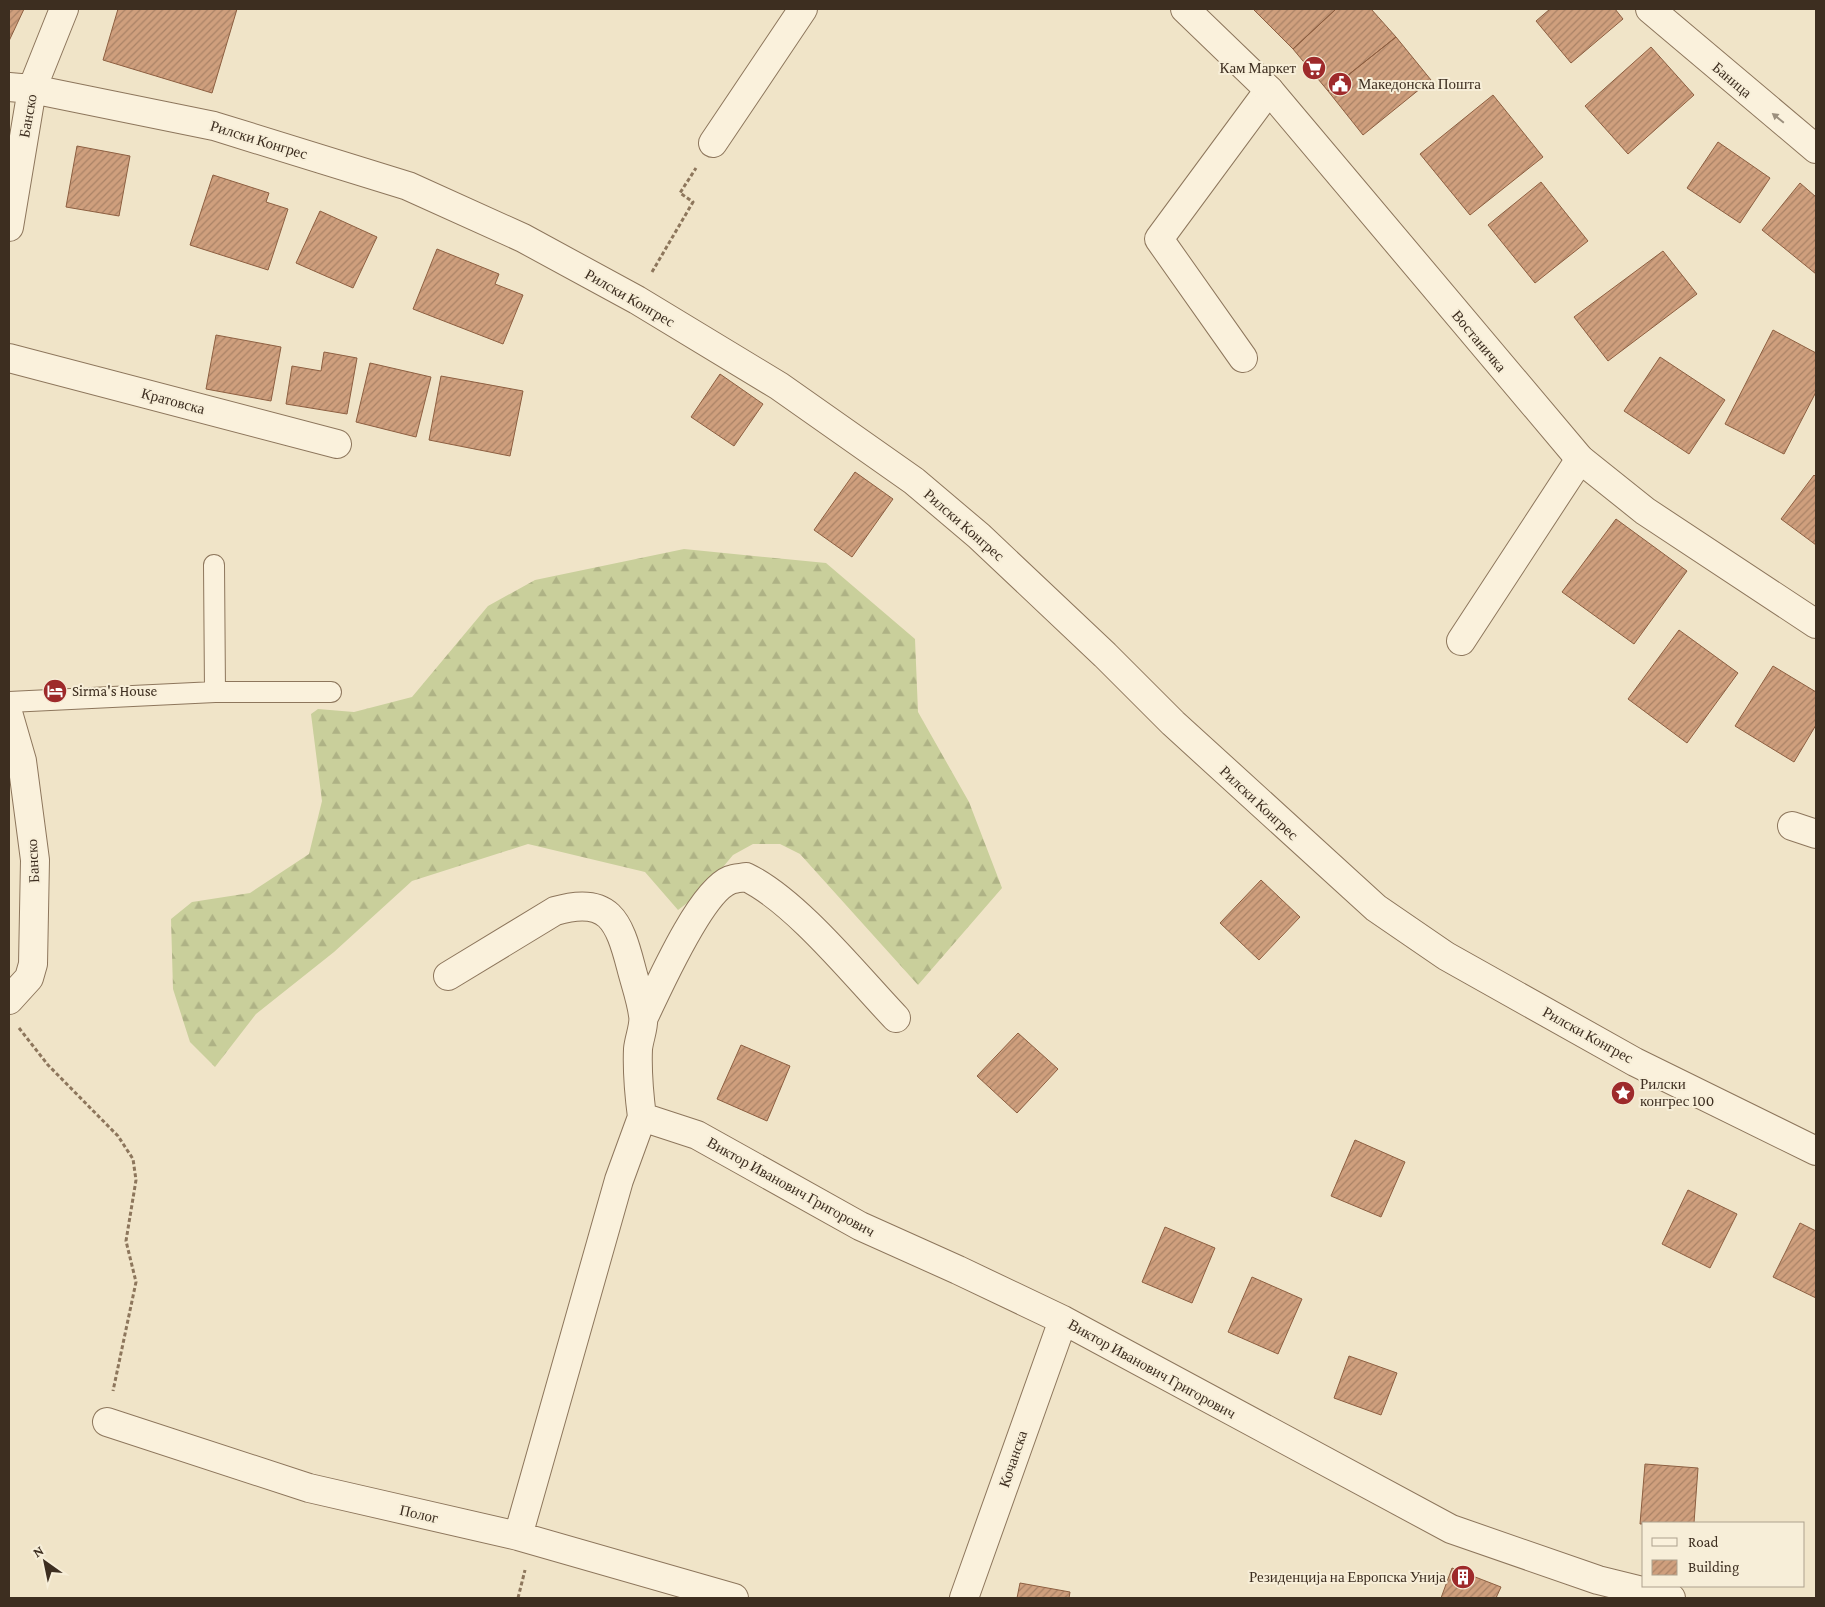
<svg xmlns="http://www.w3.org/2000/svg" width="1825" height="1607" viewBox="0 0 1825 1607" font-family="'Crimson Pro',serif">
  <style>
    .forest { fill: url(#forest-firs) }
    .building { fill: url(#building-hatch); stroke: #8d5f41 }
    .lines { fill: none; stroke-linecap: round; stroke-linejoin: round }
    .service-casing { stroke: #8d765c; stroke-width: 22 }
    .minor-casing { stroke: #8d765c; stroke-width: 30 }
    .tertiary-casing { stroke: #8d765c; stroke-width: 30 }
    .path { stroke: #8d765c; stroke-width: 3; stroke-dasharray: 4 2.5; stroke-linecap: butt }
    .service { stroke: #faf1dc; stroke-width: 20 }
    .minor { stroke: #faf1dc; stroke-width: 28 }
    .tertiary { stroke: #faf1dc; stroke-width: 28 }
    .oneway { fill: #9c907e }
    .labels { text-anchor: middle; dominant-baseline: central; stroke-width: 4; stroke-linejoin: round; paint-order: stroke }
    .poi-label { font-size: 15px; fill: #3d2e20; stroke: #f7eed8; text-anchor: start }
    .street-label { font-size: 15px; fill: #3d2e20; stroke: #f7eed8 }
  </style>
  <defs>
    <pattern id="forest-firs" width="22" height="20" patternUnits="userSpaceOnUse" patternTransform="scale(1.25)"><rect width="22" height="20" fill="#c9cf9b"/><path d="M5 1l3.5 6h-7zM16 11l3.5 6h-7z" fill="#aeb285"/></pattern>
    <pattern id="building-hatch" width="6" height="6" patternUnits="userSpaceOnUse" patternTransform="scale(1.25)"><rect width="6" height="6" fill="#cf9f7d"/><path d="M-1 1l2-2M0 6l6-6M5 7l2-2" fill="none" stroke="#a98266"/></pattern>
  </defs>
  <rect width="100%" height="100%" fill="#f0e4c8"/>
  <path class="forest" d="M684 549 826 563 915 639 918 712 969 802 1002 888 918 985 800 854 780 844H753L733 855 703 891 678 910 645 872 528 844 412 881 334 952 256 1014 215 1067 190 1042 173 989 171 919 192 902 250 893 309 854 322 801 311 714 318 709 354 712 412 697 488 606 535 580Z"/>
  <path class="building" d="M9 9H24L9 41Z
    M118 9H237L212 93 103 60Z
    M1253 9H1336L1293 49Z
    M1336 9H1371L1396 37 1328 91 1293 49Z
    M1550 9H1615L1623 19 1571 63 1536 21Z
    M1396 37 1431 80 1363 135 1328 91Z
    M1651 47 1694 95 1628 154 1585 106Z
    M1493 95 1543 157 1470 215 1420 154Z
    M1718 142 1770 178 1740 223 1687 188Z
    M77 146 130 156 119 216 66 207Z
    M213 175 269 193 266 202 288 209 268 270 190 245Z
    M1541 182 1588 241 1535 283 1488 225Z
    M1800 183 1816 197V274L1762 230Z
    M320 211 377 237 353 288 296 263Z
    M437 249 499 274 495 284 523 295 503 344 413 309Z
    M1663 251 1697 294 1608 361 1574 317Z
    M1773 330 1816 353V392L1784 454 1725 424Z
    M216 335 281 347 271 401 206 389Z
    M324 352 357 358 347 414 286 404 292 366 321 371Z
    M1660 357 1725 400 1689 454 1624 411Z
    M370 363 431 377 416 437 356 422Z
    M720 374 763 404 734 446 691 417Z
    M441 376 523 391 510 456 429 440Z
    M855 472 893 499 852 557 814 530Z
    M1814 475 1816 477V545L1781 519Z
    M1616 519 1687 571 1634 644 1562 592Z
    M1679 630 1738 673 1687 743 1628 699Z
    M1773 666 1816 692V725L1794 762 1735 726Z
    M1261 880 1300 917 1259 960 1220 923Z
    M1018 1033 1058 1069 1017 1113 977 1076Z
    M741 1045 790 1066 767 1121 717 1099Z
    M1355 1140 1405 1162 1381 1217 1331 1196Z
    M1688 1190 1737 1214 1710 1268 1662 1244Z
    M1800 1223 1816 1231V1298L1773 1277Z
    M1165 1227 1215 1248 1192 1303 1142 1282Z
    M1252 1277 1302 1299 1278 1354 1228 1332Z
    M1349 1356 1397 1373 1381 1415 1334 1398Z
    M1645 1464 1698 1468 1694 1523 1640 1524Z
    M1452 1568 1501 1587 1496 1598H1441Z
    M1020 1583 1070 1592 1069 1598H1017Z"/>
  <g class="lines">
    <g class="service-casing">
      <path id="service" d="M214 565 215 692
        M9 702 215 692H331"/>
    </g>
    <g class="minor-casing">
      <path id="minor" d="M1650 9 1816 149
        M9 87 32 89 214 126 408 186 523 238 637 300 779 386 914 481 979 536 1105 655 1173 723 1376 908 1446 956 1635 1062 1816 1151
        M713 143 803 9
        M9 227 32 89 64 9
        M9 358 337 444
        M1243 358 1159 239 1269 90
        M1461 641 1580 459
        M9 716 22 761 35 860 33 964 29 978 9 1000
        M1792 826 1816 834
        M448 976 555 911C609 895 619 921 631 967 635 983 641 999 643 1015 645 1025 639 1038 638 1049 637 1072 639 1094 642 1117
        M644 1017C659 986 700 892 730 880 735 878 741 878 746 877 796 901 856 976 896 1018
        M107 1422 309 1488 518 1536 734 1598
        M518 1536 619 1180 642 1117 697 1135 860 1226 958 1270 1063 1320 1451 1529 1598 1580 1671 1598
        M964 1598 1063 1320"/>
    </g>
    <g class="tertiary-casing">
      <path id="tertiary" d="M1185 9 1269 90 1580 459 1645 511 1816 624"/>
    </g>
    <path class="path" d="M652 272 693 202 680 193 696 168
      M19 1028 48 1065 118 1136 133 1159 136 1180 126 1241 136 1282 113 1391
      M518 1598 525 1570"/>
    <use href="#service" class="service"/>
    <use href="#minor" class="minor"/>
    <use href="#tertiary" class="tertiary"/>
  </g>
  <defs><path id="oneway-solid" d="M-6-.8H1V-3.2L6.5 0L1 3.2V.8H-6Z" transform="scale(1.25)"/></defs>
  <use class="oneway" href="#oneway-solid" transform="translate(1778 118) rotate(-141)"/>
  <defs>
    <g id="supermarket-disc" transform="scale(1.25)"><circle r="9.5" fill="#9e2a2b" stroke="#f7eed8"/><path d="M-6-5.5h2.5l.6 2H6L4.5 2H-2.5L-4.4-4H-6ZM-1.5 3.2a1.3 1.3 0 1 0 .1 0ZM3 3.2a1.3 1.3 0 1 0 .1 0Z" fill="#fff"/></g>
    <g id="civic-disc" transform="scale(1.25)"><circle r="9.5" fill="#9e2a2b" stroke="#f7eed8"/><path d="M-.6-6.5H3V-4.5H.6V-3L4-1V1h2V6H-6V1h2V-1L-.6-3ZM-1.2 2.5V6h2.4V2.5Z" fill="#fff"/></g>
    <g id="hotel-disc" transform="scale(1.25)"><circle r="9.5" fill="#9e2a2b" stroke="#f7eed8"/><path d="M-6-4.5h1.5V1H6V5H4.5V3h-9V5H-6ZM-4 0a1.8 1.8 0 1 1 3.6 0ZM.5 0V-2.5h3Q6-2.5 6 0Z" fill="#fff"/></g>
    <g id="sight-disc" transform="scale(1.25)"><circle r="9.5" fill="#9e2a2b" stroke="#f7eed8"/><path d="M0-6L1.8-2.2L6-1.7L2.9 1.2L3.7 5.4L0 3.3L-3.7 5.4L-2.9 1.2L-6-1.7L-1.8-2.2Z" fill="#fff"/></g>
    <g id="building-disc" transform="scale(1.25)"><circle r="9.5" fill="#9e2a2b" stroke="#f7eed8"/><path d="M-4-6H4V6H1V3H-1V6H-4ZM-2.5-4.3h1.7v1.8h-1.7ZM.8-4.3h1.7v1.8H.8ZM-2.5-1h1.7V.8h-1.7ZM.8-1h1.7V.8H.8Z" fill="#fff"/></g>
  </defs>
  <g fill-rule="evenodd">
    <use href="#supermarket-disc" x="1314" y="68"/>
    <use href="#civic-disc" x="1340" y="84"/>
    <use href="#hotel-disc" x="55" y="691"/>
    <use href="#sight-disc" x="1623" y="1093"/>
    <use href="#building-disc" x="1463" y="1577"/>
  </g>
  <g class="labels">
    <g class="poi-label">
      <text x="1296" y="68" text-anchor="end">Кам Маркет</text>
      <text x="1358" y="84">Македонска Пошта</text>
      <text x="72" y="691">Sirma's House</text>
      <text x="1640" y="1084">Рилски<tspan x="1640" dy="17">конгрес 100</tspan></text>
      <text x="1446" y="1577" text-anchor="end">Резиденција на Европска Унија</text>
    </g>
    <g class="street-label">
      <text transform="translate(1732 80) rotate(40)">Баница</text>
      <text transform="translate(28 116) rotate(-80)">Банско</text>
      <text transform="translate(259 140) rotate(17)">Рилски Конгрес</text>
      <text transform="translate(630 298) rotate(30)">Рилски Конгрес</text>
      <text transform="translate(1479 341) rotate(50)">Востаничка</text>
      <text transform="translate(173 401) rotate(15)">Кратовска</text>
      <text transform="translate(964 525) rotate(41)">Рилски Конгрес</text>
      <text transform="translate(1259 803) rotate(43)">Рилски Конгрес</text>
      <text transform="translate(33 861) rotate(-93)">Банско</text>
      <text transform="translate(1588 1035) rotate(29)">Рилски Конгрес</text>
      <text transform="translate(791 1187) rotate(29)">Виктор Иванович Григорович</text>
      <text transform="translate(1152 1369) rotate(29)">Виктор Иванович Григорович</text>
      <text transform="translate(1013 1459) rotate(-71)">Кочанска</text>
      <text transform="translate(419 1514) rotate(13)">Полог</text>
    </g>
  </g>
  <rect width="1825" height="1607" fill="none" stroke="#3d2e20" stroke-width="20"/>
  <rect x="1642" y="1522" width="162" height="65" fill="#f7eed8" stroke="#ada18e"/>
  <rect x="1652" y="1538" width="25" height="8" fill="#faf1dc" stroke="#ada18e"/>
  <text x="1688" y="1547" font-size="15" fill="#3d2e20">Road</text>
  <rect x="1652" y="1560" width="25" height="15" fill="url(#building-hatch)" stroke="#ada18e"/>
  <text x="1688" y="1572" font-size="15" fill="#3d2e20">Building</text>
  <g transform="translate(45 1562) rotate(327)" stroke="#f7eed8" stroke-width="4" paint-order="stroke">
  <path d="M0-4L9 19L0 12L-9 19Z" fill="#3d2e20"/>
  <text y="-8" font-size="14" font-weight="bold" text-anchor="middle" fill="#3d2e20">N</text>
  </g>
</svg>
